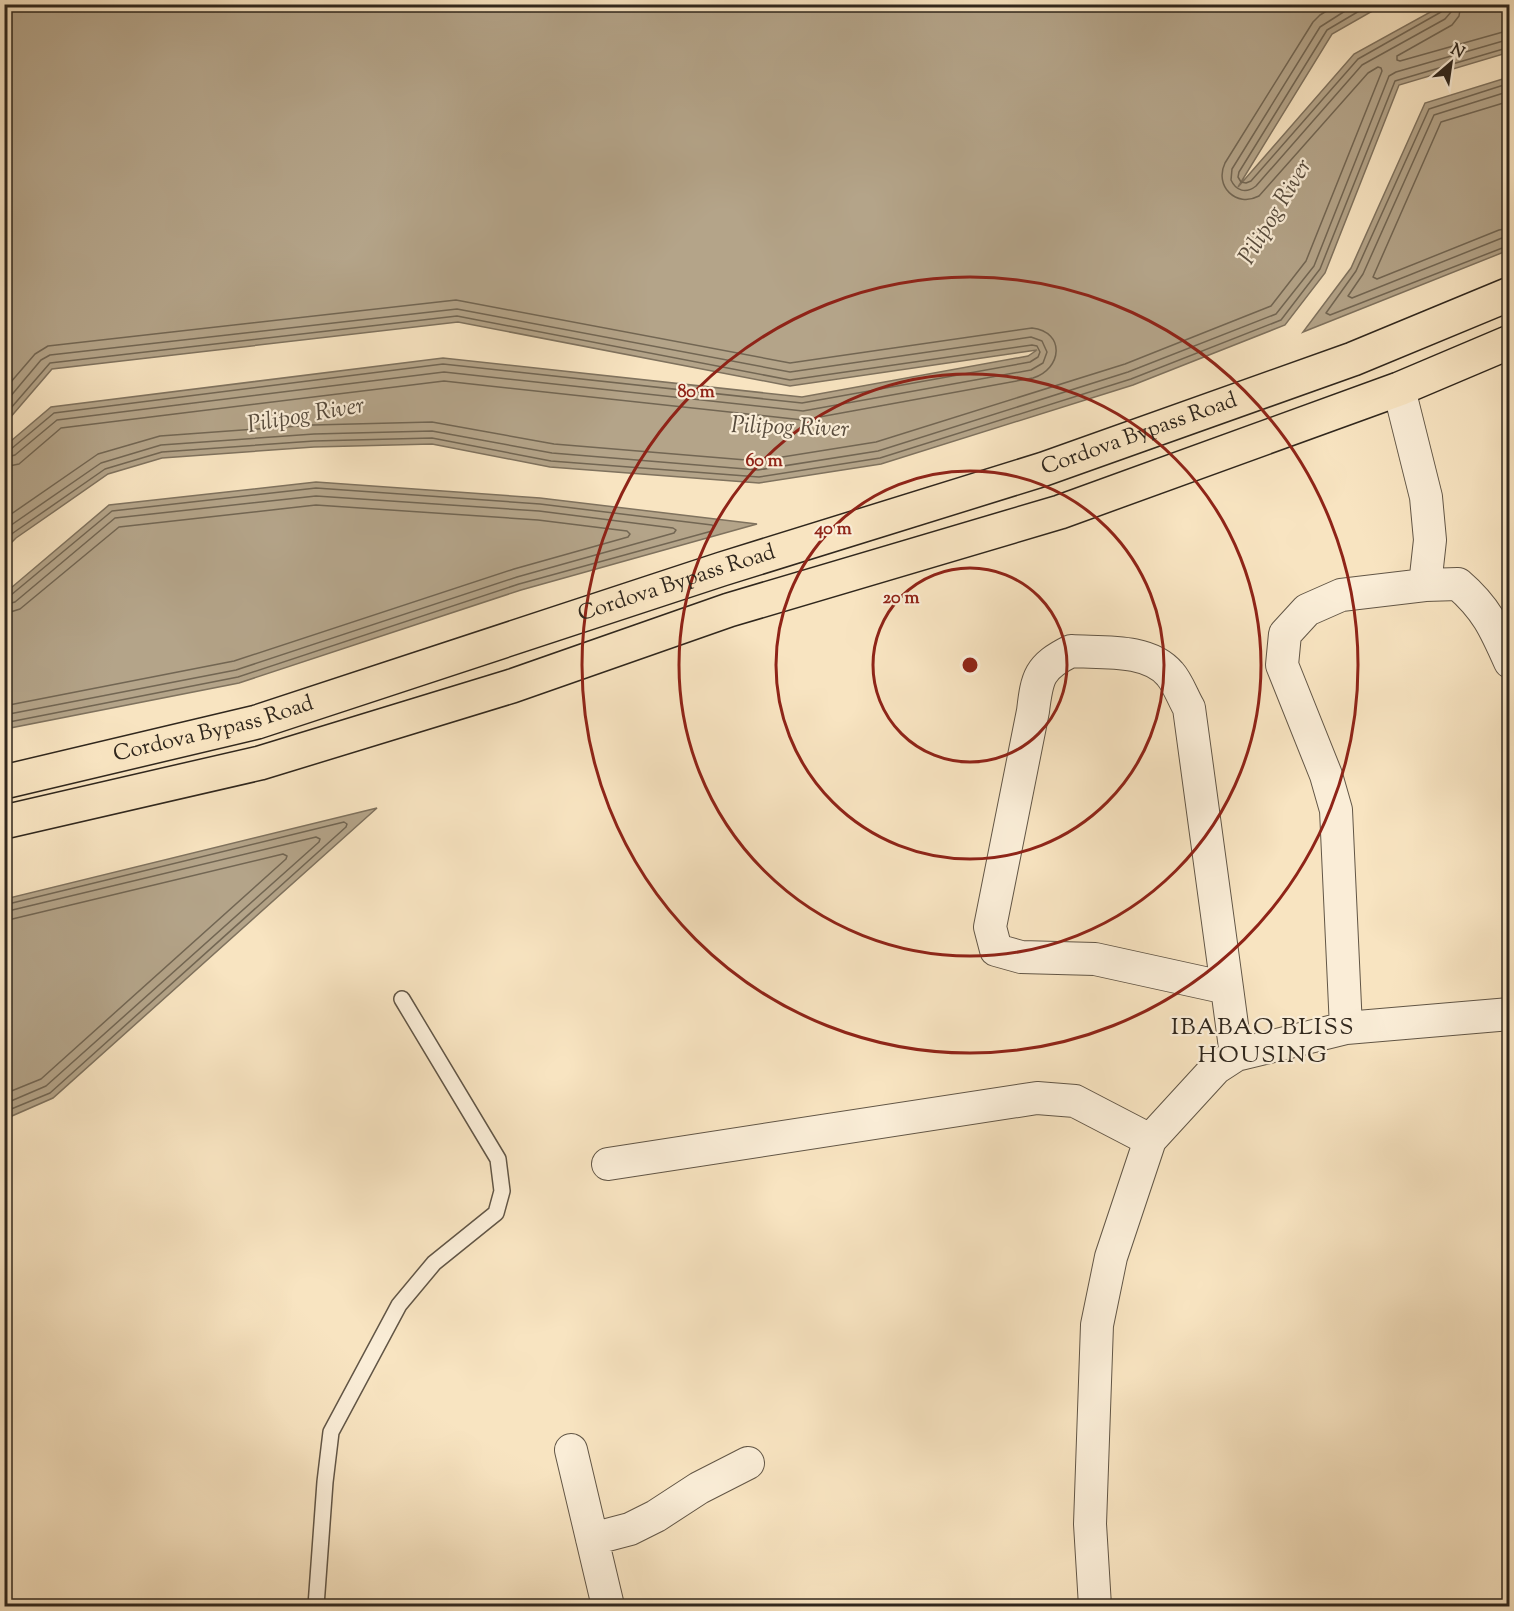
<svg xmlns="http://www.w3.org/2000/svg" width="1514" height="1611" viewBox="0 0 1514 1611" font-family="'Sorts Mill Goudy',serif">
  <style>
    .water { fill: #b4a489; stroke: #7f725e; stroke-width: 1.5 }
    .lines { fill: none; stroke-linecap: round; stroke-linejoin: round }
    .shore { stroke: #726653; stroke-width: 1.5 }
    .lane-casing { stroke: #625646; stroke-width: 18 }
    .street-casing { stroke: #625646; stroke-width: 34 }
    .primary-casing { stroke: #30271d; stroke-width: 36 }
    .lane { stroke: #faedd7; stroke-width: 15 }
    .street { stroke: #faedd7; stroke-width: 32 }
    .primary { stroke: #f8e4c1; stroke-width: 33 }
    .ring { fill: none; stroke: #8f2418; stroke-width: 3 }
    .labels { text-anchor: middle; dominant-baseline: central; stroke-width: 4.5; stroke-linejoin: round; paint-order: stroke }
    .street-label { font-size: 22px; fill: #30271d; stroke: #faedd7 }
    .water-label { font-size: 24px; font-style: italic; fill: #584c3d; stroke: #faedd7 }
    .neighbourhood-label { font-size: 24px; letter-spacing: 1.5px; fill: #30271d; stroke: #faedd7 }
    .centre { fill: #8f2418; stroke: #faedd7; stroke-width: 3 }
    .ring-label { font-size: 18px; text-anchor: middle; font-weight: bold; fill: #8f2418; stroke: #faedd7; stroke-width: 4.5; stroke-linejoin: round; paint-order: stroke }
  </style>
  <rect width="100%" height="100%" fill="#f8e4c1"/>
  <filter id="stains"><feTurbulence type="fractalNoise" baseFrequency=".00333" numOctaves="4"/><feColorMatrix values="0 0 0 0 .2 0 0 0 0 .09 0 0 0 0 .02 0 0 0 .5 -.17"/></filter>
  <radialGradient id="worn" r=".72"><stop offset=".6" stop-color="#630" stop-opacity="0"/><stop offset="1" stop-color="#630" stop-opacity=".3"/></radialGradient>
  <path class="water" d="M5 4 1383 5 1332 34 1238 187 1354 54 1443 5H1509L1510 52 1399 85 1325 273 1285 325 1133 385 881 464 759 483 550 467 432 444 314 447 162 458 108 474 16 538 5 549V446L51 407 443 358 802 397 1028 356 1037 350 790 386 458 322 52 369 9 419 5 423Z
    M1509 77V250L1303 332 1351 268 1425 103Z
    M316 482 540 498 757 524 521 590 239 683 5 729V593L109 505Z
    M377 808 53 1098 5 1119V899Z"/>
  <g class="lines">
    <path class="shore" d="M1356 4 1320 27 1232 169 1231 180C1236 191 1246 194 1256 186L1362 65 1445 19 1451 12 1452 4
      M1371 4 1327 30 1239 172 1238 177 1241 182 1246 183 1251 181 1358 59 1441 12 1444 4
      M1461 4 1459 16 1452 25 1397 56V60L1400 61 1510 30
      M1510 83 1429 109 1356 271 1326 313 1330 315 1510 245
      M1510 91 1434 115 1363 274 1348 296 1352 298 1502 238 1510 237
      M1510 101 1441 122 1373 277 1377 279 1499 230 1510 228
      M4 390 35 354 48 346 456 300 790 363 1032 328C1066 332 1062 369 1033 378L803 420 444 381 61 428 19 464 4 467
      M4 404 41 360 50 355 457 309 790 372 1031 337 1042 341 1047 352 1043 363 1031 370 803 411 444 372 57 420 15 455 4 458
      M4 416 50 363 457 316 790 380 1032 345 1037 346 1040 352 1038 357 1030 362 802 403 443 364 54 413 11 449 4 450
      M4 519 98 454 160 436 313 425 432 422 554 444 758 461 876 442 1125 364 1271 306 1306 261 1382 71 1381 68 1378 67 1368 73 1259 196C1236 208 1214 186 1225 163L1313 22 1320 15 1338 4
      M4 530 101 463 161 445 314 434 432 431 552 453 758 470 878 451 1128 372 1276 314 1314 266 1389 76 1396 72 1510 39
      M4 541 13 533 105 469 162 452 314 441 432 438 551 461 759 477 880 458 1131 379 1281 320 1320 269 1395 81 1510 47
      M4 597 11 595 112 511 316 488 540 504 712 525 714 527 712 531 519 584 238 677 4 723
      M4 605 15 602 115 518 316 496 539 511 673 528 676 530 674 533 517 577 236 670 4 715
      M4 614 20 609 119 527 316 505 538 520 627 531 630 534 628 537 514 569 234 661 4 706
      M4 905 344 822 347 824 346 827 50 1093 4 1112
      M4 912 316 837 320 839 319 842 46 1086 4 1104
      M4 921 283 854 287 856 286 859 41 1079 4 1094"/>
    <g class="lane-casing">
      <path id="lane" d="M316 1606 325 1482 331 1432 399 1305 434 1263 496 1213 502 1191 498 1159 402 999"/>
    </g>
    <g class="street-casing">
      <path id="street" d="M1399 389 1426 497 1430 540 1425 585
        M1071 651C1102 653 1148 648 1170 674 1178 683 1183 698 1189 708L1227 988 1095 959 1021 957 996 950 990 927 1033 711C1037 677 1039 667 1071 651Z
        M1227 988 1236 1055
        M1346 1028 1336 810 1326 775 1282 665 1285 634 1307 610 1341 595 1425 585 1458 584C1486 608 1495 628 1510 662
        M608 1164 1037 1098 1075 1101 1150 1140
        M571 1450 608 1606
        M592 1539 630 1529 656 1516 699 1488 748 1463
        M1095 1606 1090 1524 1097 1325 1111 1257 1150 1140 1216 1068 1236 1055 1346 1028 1510 1014"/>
    </g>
    <g class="primary-casing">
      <g id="primary">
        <path id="s1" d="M4 782 257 722 722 569 1044 469 1353 359 1510 294"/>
        <path d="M4 822 260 763 512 686 729 610 1060 512 1399 389 1510 342"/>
      </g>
    </g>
    <use href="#lane" class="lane"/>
    <use href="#street" class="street"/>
    <use href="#primary" class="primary"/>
  </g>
  <g class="ring">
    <circle cx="970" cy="665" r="97"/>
    <circle cx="970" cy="665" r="194"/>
    <circle cx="970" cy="665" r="291"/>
    <circle cx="970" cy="665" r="388"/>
  </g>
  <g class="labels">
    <g class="street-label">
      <text stroke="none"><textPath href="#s1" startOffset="1188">Cordova Bypass Road</textPath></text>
      <text stroke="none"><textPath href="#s1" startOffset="702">Cordova Bypass Road</textPath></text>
      <text stroke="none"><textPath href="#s1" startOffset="216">Cordova Bypass Road</textPath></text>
    </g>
    <g class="water-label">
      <text transform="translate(1276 212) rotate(-59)">Pilipog River</text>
      <text transform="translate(306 416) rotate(-10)">Pilipog River</text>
      <text transform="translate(790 428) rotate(2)">Pilipog River</text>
    </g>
    <g class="neighbourhood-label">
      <text x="1263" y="1028">IBABAO BLISS<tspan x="1263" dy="28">HOUSING</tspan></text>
    </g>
  </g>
  <circle cx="970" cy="665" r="9" class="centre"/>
  <g class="ring-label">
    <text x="696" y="397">80 m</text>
    <text x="764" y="466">60 m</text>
    <text x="833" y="534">40 m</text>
    <text x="901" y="603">20 m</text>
  </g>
  <rect width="1514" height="1611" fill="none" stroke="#f8e4c1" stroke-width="24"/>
  <rect x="6" y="6" width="1502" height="1599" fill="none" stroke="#30271d" stroke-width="3"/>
  <rect x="12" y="12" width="1490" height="1587" fill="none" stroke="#30271d" stroke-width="1.5"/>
  <g transform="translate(1451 63) rotate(29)" stroke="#faedd7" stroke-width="4.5" paint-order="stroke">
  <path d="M0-4.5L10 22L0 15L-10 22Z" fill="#30271d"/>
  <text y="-9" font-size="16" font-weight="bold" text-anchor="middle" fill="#30271d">N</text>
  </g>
  <rect width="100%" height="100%" filter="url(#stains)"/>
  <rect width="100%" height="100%" fill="url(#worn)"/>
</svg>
